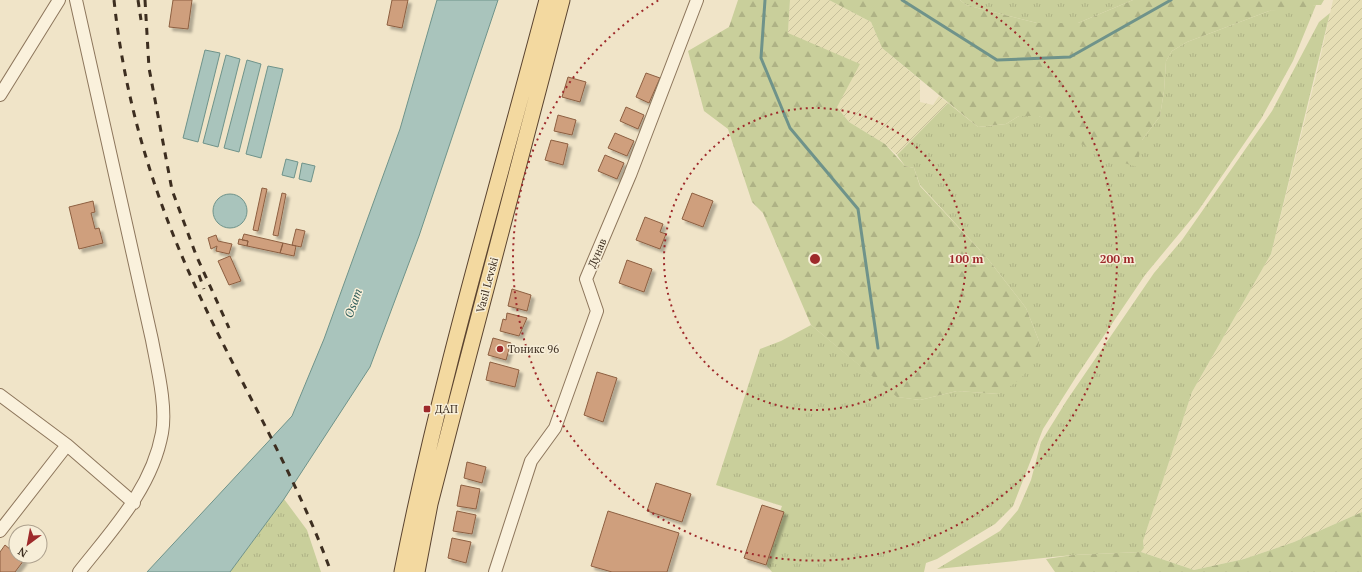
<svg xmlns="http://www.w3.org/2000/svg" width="1362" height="572" viewBox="0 0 1362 572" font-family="'PT Serif',serif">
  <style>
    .farmland { fill: url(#farmland-furrows) }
    .grass { fill: url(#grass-tufts) }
    .forest { fill: url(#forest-firs) }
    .water { fill: #a9c4bc; stroke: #6f938a }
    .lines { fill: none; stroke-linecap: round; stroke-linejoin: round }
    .stream { stroke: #6f938a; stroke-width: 3 }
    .building { fill: #cf9f7d; stroke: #8d5f41; filter: url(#shadow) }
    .minor-casing { stroke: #8d765c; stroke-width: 14 }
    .major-casing { stroke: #5b4430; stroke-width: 17 }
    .minor { stroke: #faf1dc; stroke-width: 12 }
    .major { stroke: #f3d9a0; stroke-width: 15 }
    .rail { stroke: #3d2e20; stroke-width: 3; stroke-dasharray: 7 7; stroke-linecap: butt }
    .ring { fill: none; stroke: #9e2a2b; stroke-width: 2; stroke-dasharray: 2 4 }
    .poi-dot { fill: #9e2a2b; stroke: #f7eed8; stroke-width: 1.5 }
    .labels { text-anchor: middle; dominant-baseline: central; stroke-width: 3; stroke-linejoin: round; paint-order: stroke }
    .street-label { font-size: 11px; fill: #3d2e20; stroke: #f7eed8 }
    .poi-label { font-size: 11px; fill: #3d2e20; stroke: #f7eed8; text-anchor: start }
    .water-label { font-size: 12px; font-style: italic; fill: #2f5d5a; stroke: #f7eed8 }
    .centre { fill: #9e2a2b; stroke: #f7eed8; stroke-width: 2 }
    .ring-label { font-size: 12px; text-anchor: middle; font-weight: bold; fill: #9e2a2b; stroke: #f7eed8; stroke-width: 3; stroke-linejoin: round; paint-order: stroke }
  </style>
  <defs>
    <pattern id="farmland-furrows" width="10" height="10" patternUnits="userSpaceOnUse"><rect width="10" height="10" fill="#e6deb5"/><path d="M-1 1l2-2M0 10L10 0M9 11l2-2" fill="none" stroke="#c6bf9b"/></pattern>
    <pattern id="grass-tufts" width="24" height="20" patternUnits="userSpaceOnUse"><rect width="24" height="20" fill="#c9cf9b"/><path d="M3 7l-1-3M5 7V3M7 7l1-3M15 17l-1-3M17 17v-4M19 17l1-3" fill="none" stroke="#aeb285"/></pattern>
    <pattern id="forest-firs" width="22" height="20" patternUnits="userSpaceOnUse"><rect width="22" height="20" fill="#c9cf9b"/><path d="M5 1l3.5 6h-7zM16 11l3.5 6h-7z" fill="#aeb285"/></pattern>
    <filter id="shadow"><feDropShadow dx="3.5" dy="3.5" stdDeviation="1" flood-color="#0004"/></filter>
  </defs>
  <rect width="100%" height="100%" fill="#f0e4c8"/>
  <path class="farmland" d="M790 0H829L871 22 882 48 920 80V102L933 105 939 96 948 103 897 155 885 144 849 122 837 107 788 33Z
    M1333 0H1362V512L1294 542 1244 559 1194 570 1141 552 1144 548 1143 541 1192 392 1271 254 1318 68Z"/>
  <path class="grass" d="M960 0H1133L1078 23H1037L966 5Z
    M1316 5 1293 61 1261 119 1198 211 1145 275 1076 377 1043 429 1013 506 995 524 937 559 926 563 924 572H772L762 560 782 506 716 485 760 349 781 341 811 325 898 397 920 400 957 391 999 394 1039 341 1026 308 988 259 920 185 914 168 905 166 897 155 948 103 978 127 1006 124 1019 116H1039L1049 121 1142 140 1160 116 1164 91 1166 61 1172 51 1187 42 1269 11Z
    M1330 13 1271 254 1192 392 1143 541 1144 548 1141 552 1073 555 937 569 1000 531 1018 510 1031 480 1041 442 1067 400 1154 273 1182 240 1272 111 1319 22Z
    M284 499 307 530 321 572H230Z"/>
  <path class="forest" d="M738 0H790L788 33 860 64 837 107 849 122 885 144 905 166 914 168 920 186 988 259 1026 308 1039 341 1036 361 1019 380 999 394 957 391 920 400 897 397 811 325 763 213 752 202 728 129 704 111 688 51 729 27Z
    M829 0H960L966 5 1037 23H1078L1133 0H1324L1321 5H1314L1312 9 1269 11 1187 42 1172 51 1166 61 1164 91 1160 116 1142 140 1137 167 1099 155 1039 116H1019L1006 124 978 127 882 48 871 22Z
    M1362 512V572H1055L1046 559 1073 555 1141 552 1194 570 1244 559 1294 542Z"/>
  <path class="water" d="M437 0H498L419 236 370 367 284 499 230 572H147L292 416 324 339 400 129Z
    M205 50 220 53 198 142 183 138Z
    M226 55 240 59 218 147 203 143Z
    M247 60 261 64 239 152 224 148Z
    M268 66 283 69 261 158 246 154Z
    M286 159 298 162 294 178 282 175Z
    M302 163 315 166 311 182 299 179Z
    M213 211a17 17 0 1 1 34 0a17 17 0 1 1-34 0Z"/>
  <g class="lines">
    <path class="stream" d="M765 0 761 58 790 128 858 209 878 348
      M902 0 997 60 1070 57 1171 0"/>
  </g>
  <path class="building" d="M173 0H192L188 29 169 27Z
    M392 0H408L402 28 387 25Z
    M646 73 660 78 649 103 636 97Z
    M568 77 586 82 580 102 562 97Z
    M626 107 644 115 638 129 620 121Z
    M558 115 576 120 572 135 554 131Z
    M615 133 634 141 627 156 608 148Z
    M551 140 568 144 563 165 545 160Z
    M605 155 624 163 617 179 598 171Z
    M262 188 267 189 258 231 253 230Z
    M282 193 286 194 278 236 273 235Z
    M692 193 713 201 703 227 682 219Z
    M93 201 95 212 91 213 95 229 99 228 103 243 79 249 69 207Z
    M645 217 663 224 660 232 666 234 660 249 636 240Z
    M296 229 305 231 301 247 292 245Z
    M244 234 283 243 280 253 247 246 248 241 242 240Z
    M216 235 218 241 232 244 229 254 216 251 217 246 211 249 208 238Z
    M239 239 248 241 247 246 238 244Z
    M283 243 296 246 294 256 280 253Z
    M230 256 241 281 229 285 218 261Z
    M627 260 652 269 644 292 619 283Z
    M512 289 531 295 527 311 508 306Z
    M507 313 527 318 519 336 500 331 503 319 506 320Z
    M493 338 511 343 506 360 488 355Z
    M490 362 519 370 515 387 486 380Z
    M597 372 617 378 603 422 584 415Z
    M467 462 486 467 482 483 464 478Z
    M656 483 691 494 682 522 647 511Z
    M461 485 480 489 476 509 457 506Z
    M762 505 784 512 766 565 744 558Z
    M457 511 476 515 472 534 453 531Z
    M608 511 679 533 667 572H612L591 566Z
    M452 538 471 542 466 563 448 558Z
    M5 545 16 554V556L24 560 15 572H0V552Z"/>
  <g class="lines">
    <g class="minor-casing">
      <path id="minor" d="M76 0 152 340C157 367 167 406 162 433 152 488 113 529 79 572
        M0 95 59 0
        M0 395 67 445 134 503
        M0 531 67 445
        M495 572 531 461 555 428 597 311 586 279 630 175 697 0"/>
    </g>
    <g class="major-casing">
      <path id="major" d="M402 572C440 379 497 190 547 0
        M417 572 430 504 454 411 562 0"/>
    </g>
    <use href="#minor" class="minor"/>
    <use href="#major" class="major"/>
    <path class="rail" d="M114 0C124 96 152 191 192 279 236 377 294 470 331 572
      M138 0 141 20
      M145 0 149 68 172 190 196 255 229 328
      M199 275 204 289"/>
  </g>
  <g class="ring">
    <circle cx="815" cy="259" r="151"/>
    <path d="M971 0A302 302 0 1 1 659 0"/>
  </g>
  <g class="poi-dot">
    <circle cx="500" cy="349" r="4"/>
    <rect x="423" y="405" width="8" height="8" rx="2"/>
  </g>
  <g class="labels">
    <g class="street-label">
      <text transform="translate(597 253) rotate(-67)">Дунав</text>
      <text transform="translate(487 285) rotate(-75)">Vasil Levski</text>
    </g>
    <g class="poi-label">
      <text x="508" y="349">Тоникс 96</text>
      <text x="435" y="409">ДАП</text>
    </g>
    <g class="water-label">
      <text transform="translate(353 303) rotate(-70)">Osam</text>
    </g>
  </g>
  <circle cx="815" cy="259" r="6" class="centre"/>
  <g class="ring-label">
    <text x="966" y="263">100 m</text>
    <text x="1117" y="263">200 m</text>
  </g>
  <g transform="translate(28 544) rotate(212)"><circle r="19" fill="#f7eed8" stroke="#ada18e"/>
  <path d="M0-3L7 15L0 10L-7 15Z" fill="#9e2a2b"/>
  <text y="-6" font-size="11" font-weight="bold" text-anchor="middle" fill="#3d2e20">N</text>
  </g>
</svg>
